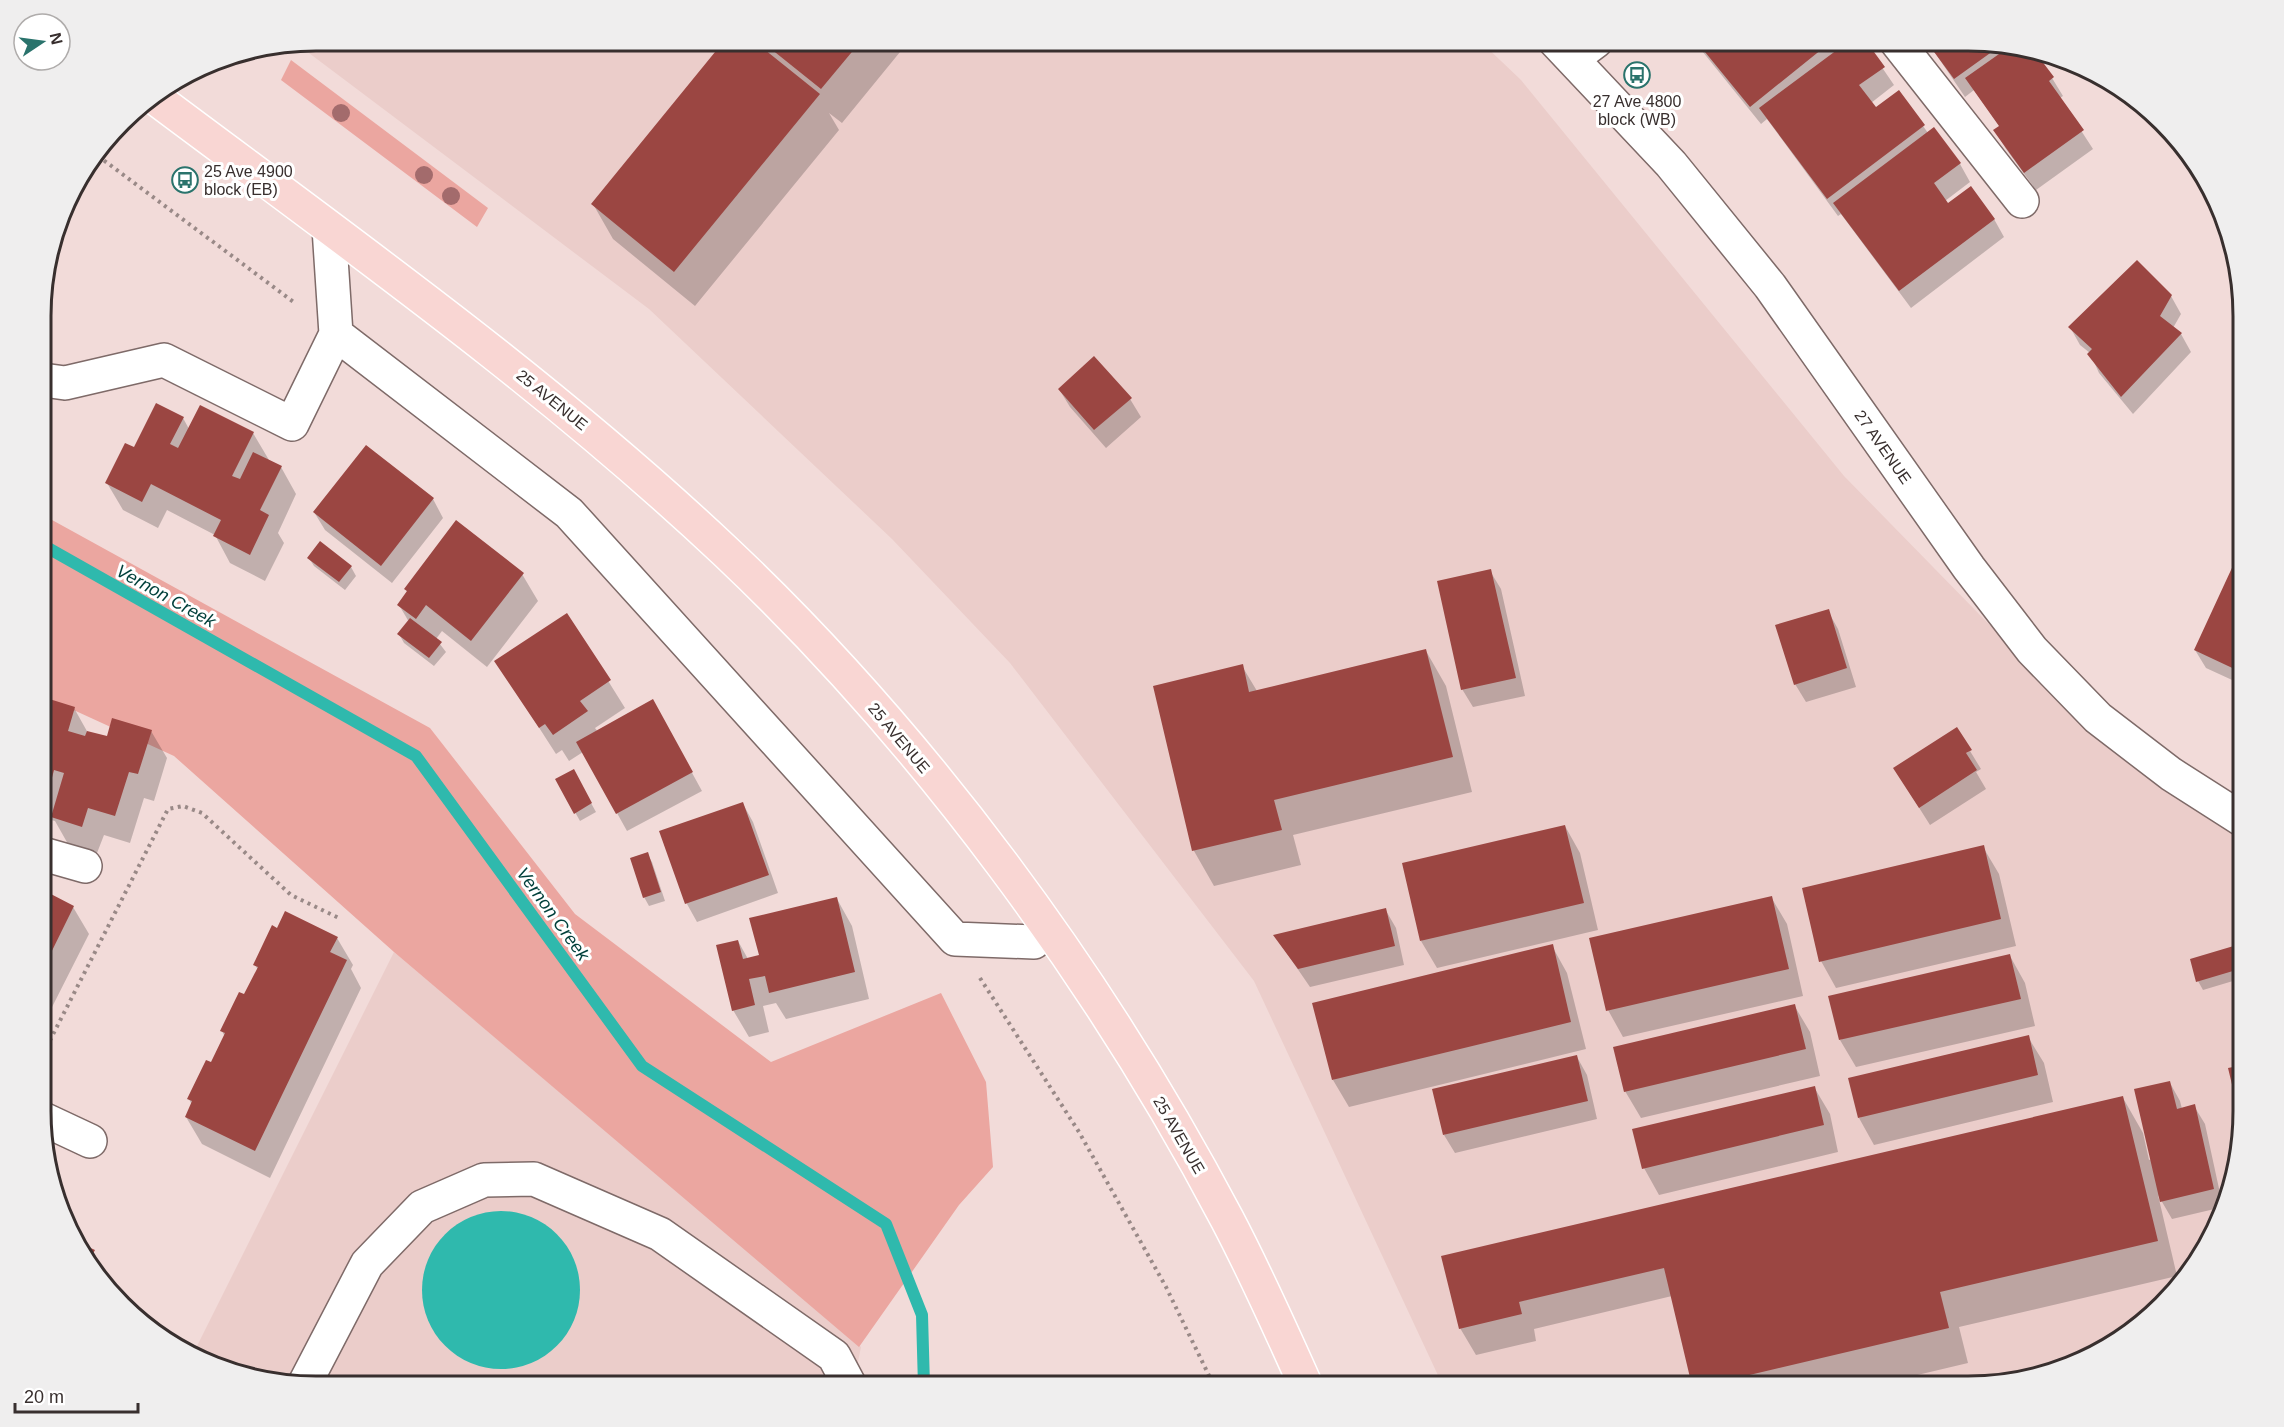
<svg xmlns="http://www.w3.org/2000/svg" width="2284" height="1427" viewBox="0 0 2284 1427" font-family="Arial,sans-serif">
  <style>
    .built { fill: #ebcdca }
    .green { fill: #eba6a0 }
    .water { fill: #2fb9ad }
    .shadow { fill: #0003 }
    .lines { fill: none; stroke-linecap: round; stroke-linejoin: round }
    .stream { stroke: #2fb9ad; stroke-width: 12 }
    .building { fill: #9b4642 }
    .minor-casing { stroke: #7e6a68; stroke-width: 36 }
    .major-casing { stroke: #fff; stroke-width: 36 }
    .path { stroke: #998987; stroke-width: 4; stroke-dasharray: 3 4.5; stroke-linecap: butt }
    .minor { stroke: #fff; stroke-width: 33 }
    .major { stroke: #f9d6d3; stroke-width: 33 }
    .tree { fill: #a36b6c }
    .labels { text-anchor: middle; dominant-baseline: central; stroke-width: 6; stroke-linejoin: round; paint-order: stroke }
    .poi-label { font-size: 16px; fill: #382f2e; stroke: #fff }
    .street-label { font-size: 16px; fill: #382f2e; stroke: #fff }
    .water-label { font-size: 18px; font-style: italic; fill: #003f3a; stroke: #fff }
    .rim { fill: none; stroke: #382f2e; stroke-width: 3 }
  </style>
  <rect width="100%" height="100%" fill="#f2dbd9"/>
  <path class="built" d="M316 41H1480L1521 80 1844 476 2115 753 2243 833V1129L2229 1199 2197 1264 2105 1350 1986 1386H1443L1254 981 1010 663 892 539 649 309 297 44Z
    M394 952 861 1347 853 1386H316L244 1377 193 1354Z"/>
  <path class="green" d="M291 60 488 208 477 227 281 80Z
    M43 515 430 728 575 914 771 1062 941 993 986 1082 993 1167 959 1205 859 1347 394 952 174 756 43 696Z"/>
  <path class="water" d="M422 1290a79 79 0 1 1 158 0a79 79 0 1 1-158 0Z"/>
  <path class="shadow" d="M726 41H909L842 123 829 113 839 130 695 306 613 239 593 204Z
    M1694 41H1864L1894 85 1871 103 1875 109 1899 92 1928 133 1960 164 1970 182 1945 201 1948 205 1994 219 2004 237 1911 308 1841 214 1838 216 1767 119 1761 124Z
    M1927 41H1968L2033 51 2052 78 2063 96 2060 98 2093 149 2036 190 2006 149 1995 131 2000 127 1974 90 1965 97Z
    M2171 296 2181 314 2173 328 2181 334 2191 352 2133 414 2099 373 2090 353 2080 345 2070 327Z
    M1059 389 1130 399 1141 417 1106 448 1070 407Z
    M183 418 189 429 253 433 269 460 281 467 296 494 278 533 284 543 265 581 230 563 215 535 167 510 158 528 123 510 107 483 135 449Z
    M433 499 443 518 392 583 325 530 314 512Z
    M2243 548V685L2206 668 2195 650Z
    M309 558 351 567 356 576 345 590 314 566Z
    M1490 571 1501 589 1525 696 1473 707 1462 689Z
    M522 574 538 601 487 667 442 631 436 639 446 652 434 666 404 643 399 634 409 622 399 605 408 593 405 589Z
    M1828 611 1838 629 1856 687 1806 702 1795 684Z
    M567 615 625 708 595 728 598 732 663 720 702 791 627 831 583 752 569 761 562 750 556 754 496 661Z
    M1426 651 1446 686 1472 792 1293 835 1301 865 1214 886 1194 851 1154 687 1242 666 1257 691Z
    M43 699 74 708 88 733 108 738 151 731 167 758 154 801 144 798 130 843 104 835 97 853 68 844 55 821 43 818Z
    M1970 751 1981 769 1976 772 1986 789 1930 825 1906 787Z
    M573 771 596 812 580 821 557 780Z
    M743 804 753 822 778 893 697 922 687 904 661 832Z
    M1565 826 1580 853 1598 930 1437 968 1421 941Z
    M1983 847 1999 874 2016 946 1836 988 1821 961Z
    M647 854 652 862 665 901 649 906 644 897Z
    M48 894 73 907 89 934 47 1017 43 1014V904Z
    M1771 897 1787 924 1803 996 1623 1037 1608 1010Z
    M837 899 852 926 869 999 786 1019 776 1003 763 1006 769 1032 749 1037 733 1010 738 941 748 959 760 956Z
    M1385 909 1396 928 1404 965 1310 987 1275 936Z
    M337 938 353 965 351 969 361 988 270 1178 202 1144 186 1117 192 1105 189 1099 212 1064 225 1037 222 1031 245 996 258 970 255 965Z
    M1552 946 1567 973 1586 1049 1349 1107 1333 1080Z
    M2237 947 2243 959V978L2203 990 2198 981Z
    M2010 956 2025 983 2035 1026 1856 1067 1840 1040Z
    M1794 1005 1810 1032 1820 1076 1641 1118 1625 1091Z
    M2028 1037 2044 1063 2053 1102 1874 1145 1859 1118Z
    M1577 1057 1587 1075 1597 1119 1455 1153 1444 1135Z
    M2243 1066V1108L2236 1097 2230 1069Z
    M2170 1083 2180 1101 2182 1109 2194 1106 2205 1124 2223 1207 2172 1219 2158 1195 2177 1276 1959 1327 1968 1363 1871 1386H1693L1672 1296 1534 1329 1536 1341 1476 1355 1460 1328 1443 1257 2123 1098 2143 1133 2149 1160 2152 1159Z
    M1814 1087 1830 1114 1838 1152 1659 1195 1644 1168Z
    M75 1243 93 1251 113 1287 78 1249Z"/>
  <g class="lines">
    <path class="stream" d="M43 548H48L416 756 642 1066 886 1224 922 1315 924 1386"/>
  </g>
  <path class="building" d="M724 41H754L820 94 674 272 591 204Z
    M761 41H861L821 89Z
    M1696 41H1832L1750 107Z
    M1849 41H1866L1885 67 1859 85 1876 107 1899 90 1925 125 1827 199 1759 108Z
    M1926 41H1968L2000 46 1954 79Z
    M2009 47 2035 52 2054 77 2049 81 2084 130 2024 173 1993 130 1999 126 1965 78Z
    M1934 127 1961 163 1934 183 1948 203 1971 186 1995 219 1899 291 1833 203Z
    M2137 260 2172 295 2160 316 2182 333 2121 397 2087 354 2092 349 2068 327Z
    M1094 356 1132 398 1094 430 1058 389Z
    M156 403 184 417 170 444 178 448 200 405 254 432 232 476 240 479 253 452 282 466 260 510 269 515 250 555 213 536 221 520 151 484 142 502 105 483 125 443 134 447Z
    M366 445 434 498 381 566 313 512Z
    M456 520 524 573 471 641 426 605 416 619 397 605 407 591 404 589Z
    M320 541 352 566 339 582 307 558Z
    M2243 544V673L2194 650Z
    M1491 569 1516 678 1461 690 1437 581Z
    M1829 609 1847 668 1794 685 1775 625Z
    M567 613 611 680 580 701 588 711 553 735 545 724 539 728 494 661Z
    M410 618 442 642 429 658 397 634Z
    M1426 649 1453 757 1274 800 1282 830 1192 851 1153 686 1243 664 1249 692Z
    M43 697 75 707 68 731 85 736 87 731 107 736 112 718 152 730 138 774 129 772 115 816 88 808 82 827 51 817 64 773 54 770 47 797 43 796Z
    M653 699 693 772 616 814 576 742Z
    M1957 727 1972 750 1966 753 1977 770 1919 808 1893 768Z
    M574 769 592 803 574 814 555 779Z
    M743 802 769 875 685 904 659 831Z
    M1565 825 1584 903 1420 941 1402 863Z
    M1984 845 2001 919 1819 962 1802 888Z
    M648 852 661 892 643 898 630 858Z
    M47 892 74 906 43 969V901Z
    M1772 896 1789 969 1606 1011 1589 938Z
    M837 897 855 972 769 993 765 976 749 979 755 1005 732 1011 716 945 738 940 743 959 759 955 749 918Z
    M1386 908 1395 946 1298 969 1273 935Z
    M285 911 338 937 330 952 347 960 255 1151 185 1117 192 1101 187 1099 206 1060 211 1062 225 1033 220 1031 239 992 244 994 258 967 253 965 272 925 277 928Z
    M1553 944 1571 1022 1332 1080 1312 1003Z
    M2237 945 2243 968 2196 982 2190 959Z
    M2010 954 2021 999 1839 1040 1828 996Z
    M1795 1004 1806 1049 1624 1092 1613 1047Z
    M2029 1035 2038 1075 1858 1118 1848 1078Z
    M1577 1055 1588 1101 1443 1135 1432 1089Z
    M2243 1065V1095L2235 1097 2228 1068Z
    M2170 1081 2177 1109 2195 1104 2214 1189 2160 1202 2134 1089Z
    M1815 1086 1824 1125 1642 1169 1632 1129Z
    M2123 1096 2158 1241 1940 1292 1949 1328 1703 1386H1692L1664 1268 1519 1302 1522 1314 1459 1329 1441 1256Z
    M75 1241 95 1250 89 1261 78 1249Z"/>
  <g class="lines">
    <g class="minor-casing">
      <path id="minor" d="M1555 41 1671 164 1770 286 1969 568 2032 650 2098 718 2171 774 2243 820
        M1896 41 2022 201
        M1572 59 1596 41
        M329 228 336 334 569 513 955 939 1034 942
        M43 380 65 383 164 360 292 424 336 334
        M43 854 85 866
        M43 1119 90 1141
        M304 1385 367 1264 422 1207 484 1180 534 1179 660 1234 834 1356 850 1386"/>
    </g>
    <g class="major-casing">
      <path id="major" d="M154 97C349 243 548 384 726 552 924 739 1100 978 1227 1219 1256 1274 1281 1330 1306 1386"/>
    </g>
    <path class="path" d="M98 156 295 303
      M980 978 1079 1132 1166 1287 1214 1386
      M43 1054 168 809 183 806 202 813 291 895 341 919"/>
    <use href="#minor" class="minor"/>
    <use href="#major" class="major"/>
  </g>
  <g class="tree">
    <circle cx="341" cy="113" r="9"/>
    <circle cx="424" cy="175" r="9"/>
    <circle cx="451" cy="196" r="9"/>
  </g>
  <defs>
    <g id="bus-ring" transform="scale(1.35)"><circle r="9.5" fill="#fff" stroke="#2a736c" stroke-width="1.5"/><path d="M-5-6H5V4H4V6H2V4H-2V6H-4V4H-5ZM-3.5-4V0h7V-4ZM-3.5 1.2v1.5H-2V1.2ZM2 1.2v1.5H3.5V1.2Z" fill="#2a736c"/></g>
  </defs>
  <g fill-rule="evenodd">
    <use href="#bus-ring" x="1637" y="75"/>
    <use href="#bus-ring" x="185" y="180"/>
  </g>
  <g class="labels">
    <g class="poi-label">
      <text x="1637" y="101">27 Ave 4800<tspan x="1637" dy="18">block (WB)</tspan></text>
      <text x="204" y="171" text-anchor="start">25 Ave 4900<tspan x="204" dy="18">block (EB)</tspan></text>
    </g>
    <g class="street-label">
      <text transform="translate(552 400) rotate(39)">25 AVENUE</text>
      <text transform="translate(1883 447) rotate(55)">27 AVENUE</text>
      <text transform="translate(899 738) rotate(50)">25 AVENUE</text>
      <text transform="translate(1179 1135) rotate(60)">25 AVENUE</text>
    </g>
    <g class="water-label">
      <text transform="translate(166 596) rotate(29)">Vernon Creek</text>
      <text transform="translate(553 914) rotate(54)">Vernon Creek</text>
    </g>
  </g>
  <path d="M0 0H2284V1427H0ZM316 51H1968A265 265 0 0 1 2233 316V1111A265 265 0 0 1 1968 1376H316A265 265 0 0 1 51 1111V316A265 265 0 0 1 316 51Z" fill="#efeeee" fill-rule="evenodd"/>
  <path class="rim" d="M316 51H1968A265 265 0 0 1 2233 316V1111A265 265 0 0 1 1968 1376H316A265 265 0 0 1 51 1111V316A265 265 0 0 1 316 51Z"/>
  <g transform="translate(42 42) rotate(77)"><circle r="28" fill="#ffffff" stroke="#afacab" stroke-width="1.5"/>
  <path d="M0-4.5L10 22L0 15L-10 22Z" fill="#2a736c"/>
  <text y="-9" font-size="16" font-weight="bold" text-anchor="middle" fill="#382f2e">N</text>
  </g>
  <path d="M15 1403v9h123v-9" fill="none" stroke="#382f2e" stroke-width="3"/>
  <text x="24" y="1403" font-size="18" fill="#382f2e" stroke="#ffffff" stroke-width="4.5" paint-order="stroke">20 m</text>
</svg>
